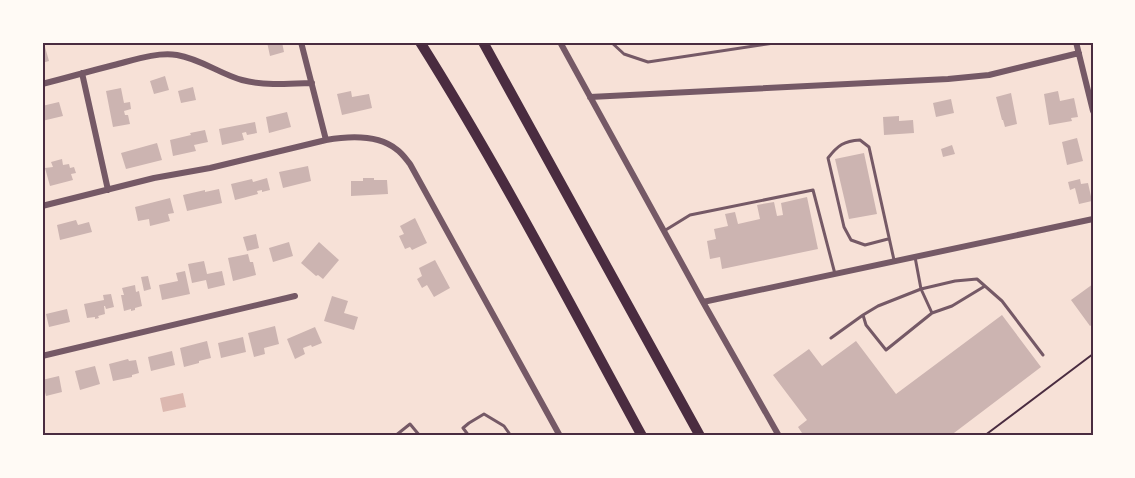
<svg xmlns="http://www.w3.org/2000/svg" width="1135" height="478" viewBox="0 0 1135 478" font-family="'DM Sans',sans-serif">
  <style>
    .water { fill: #dcb8b0 }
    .building { fill: #ccb4b1 }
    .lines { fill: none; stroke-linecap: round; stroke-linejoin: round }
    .path { stroke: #4a2c40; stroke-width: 2 }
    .service { stroke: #755966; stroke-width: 3 }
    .minor { stroke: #755966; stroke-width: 6 }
    .motorway { stroke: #4a2c40; stroke-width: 10 }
    .neatline { fill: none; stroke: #4a2c40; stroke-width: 2 }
  </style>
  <rect width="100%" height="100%" fill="#f7e1d7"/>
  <path class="water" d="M183 393 186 407 163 412 160 398Z"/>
  <path class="building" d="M267 42H282L284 52 270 56Z
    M45 47 49 61 42 63V48Z
    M165 76 169 90 154 94 150 81Z
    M193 87 196 100 181 103 178 91Z
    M121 88 124 103 130 102 131 109 124 111 125 115H128L130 124 113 127 106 91Z
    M351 91 352 97 369 94 372 108 342 115 337 94Z
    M1058 91 1060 101 1074 98 1078 117 1071 118 1072 121 1049 125 1044 94Z
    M1011 93 1017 124 1005 127 1003 120H1002L996 97Z
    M951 99 954 113 936 117 933 103Z
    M59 102 63 116 42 121V106Z
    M287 112 291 127 269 133 266 117Z
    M899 116V121L913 120 914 133 884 135 883 117Z
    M255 122 257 133 247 135 246 132 242 133 244 140 222 145 219 129Z
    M205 130 208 142 194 145 196 151 173 156 170 140 191 135 190 133Z
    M1077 138 1083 161 1067 165 1062 142Z
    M157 143 162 160 126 169 121 153Z
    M952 145 955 154 943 157 941 149Z
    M864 153 877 214 849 219 835 159Z
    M62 159 63 165 69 164 70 168 74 167 76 173 71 174 73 180 50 186 45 168 53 167 51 162Z
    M308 166 311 181 283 188 279 172Z
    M267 178 270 190 262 192V190L257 191 258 194 235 200 231 184 252 179 253 182Z
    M363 178H374V180H387L388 194 351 196V181H363Z
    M1080 179 1081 184 1088 183 1092 201 1079 204 1075 188 1070 190 1068 182Z
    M219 189 222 203 187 211 183 195 205 190V192Z
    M807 197 818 249 722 269 720 257 710 259 707 241 716 239 714 229 728 226 725 214 735 212 738 224 760 219 757 205 774 202 777 216 783 215 781 203Z
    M170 198 174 213 168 214 170 221 150 226 149 219 138 221 135 207Z
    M415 218 427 243 412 250 410 247 405 249 399 236 404 234 400 226Z
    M76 220 78 225 89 222 92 232 60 240 57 225Z
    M256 234 259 248 247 251 243 237Z
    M289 242 293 256 273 262 269 248Z
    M319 242 339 260 323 279 318 275 316 276 301 263Z
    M248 254 250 262H253L256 275 233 281 228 258Z
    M435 260 450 288 434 297 427 285 422 288 417 279 422 276 419 268Z
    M204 261 207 274 222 271 225 285 208 289 206 280 192 283 188 264Z
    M185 271 190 294 162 300 159 285 178 281 176 273Z
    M148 276 151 289 144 291 141 277Z
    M1093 284V324L1090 326 1071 300Z
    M135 285 136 292 139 291 142 306 135 308V310L131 311V309L124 311 121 295H124L122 288Z
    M111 294 114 307 106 309 105 306H104L105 314 98 316 99 318 95 319V317L87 318 84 304 104 300 103 295Z
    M332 296 348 301 344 313 358 317 354 330 324 321Z
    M67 309 70 322 49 327 46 314Z
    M1002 315 1041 367 950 436H804L798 427 807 420 773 375 809 349 822 366 856 341 896 394Z
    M275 326 279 344 264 348 265 354 254 357 248 333Z
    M315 327 322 343 312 347 311 345 303 348 305 354 295 359 287 339Z
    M243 337 246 352 221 358 218 343Z
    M207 341 211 358 199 361V363L184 367 180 348Z
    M172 351 175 365 151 371 148 357Z
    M128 359 129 361 136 360 139 373 132 375V377L113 381 109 364Z
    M95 366 100 384 80 390 75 371Z
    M59 376 62 392 46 396 42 380Z"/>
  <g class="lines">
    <path class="path" d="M984 436 1093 354"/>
    <path class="service" d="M611 42 624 54 648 62 781 42
      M664 231 690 215 813 190 835 274
      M888 239 865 245 851 240 844 227 828 158C838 145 844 141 860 140L869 147 894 260
      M915 257 921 289 955 281 977 279 1002 301 1043 355
      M932 313 886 350 866 325 863 315 878 306 921 289 932 313 952 306 985 286
      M831 338 863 315
      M395 436 410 424 420 436
      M469 436 463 428 469 423 484 414 504 426 511 436"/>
    <path class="minor" d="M301 42 326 140
      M560 42 703 302 779 436
      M1076 42 1093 111
      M82 73 108 190
      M42 84C66 78 90 71 114 65 134 60 156 52 177 55 201 59 220 74 242 80 265 86 289 84 312 83
      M590 97 948 79 989 75 1079 53
      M42 206 154 178 210 168 326 140C349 136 377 134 396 149 402 153 406 159 410 164L560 436
      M703 302 1093 219
      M42 356 295 296"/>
    <path class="motorway" d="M420 42C500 169 570 304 642 436
      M483 42 700 436"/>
  </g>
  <rect width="1135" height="478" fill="none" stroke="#fffaf5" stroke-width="87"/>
  <rect x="44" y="44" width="1048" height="390" class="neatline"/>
</svg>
